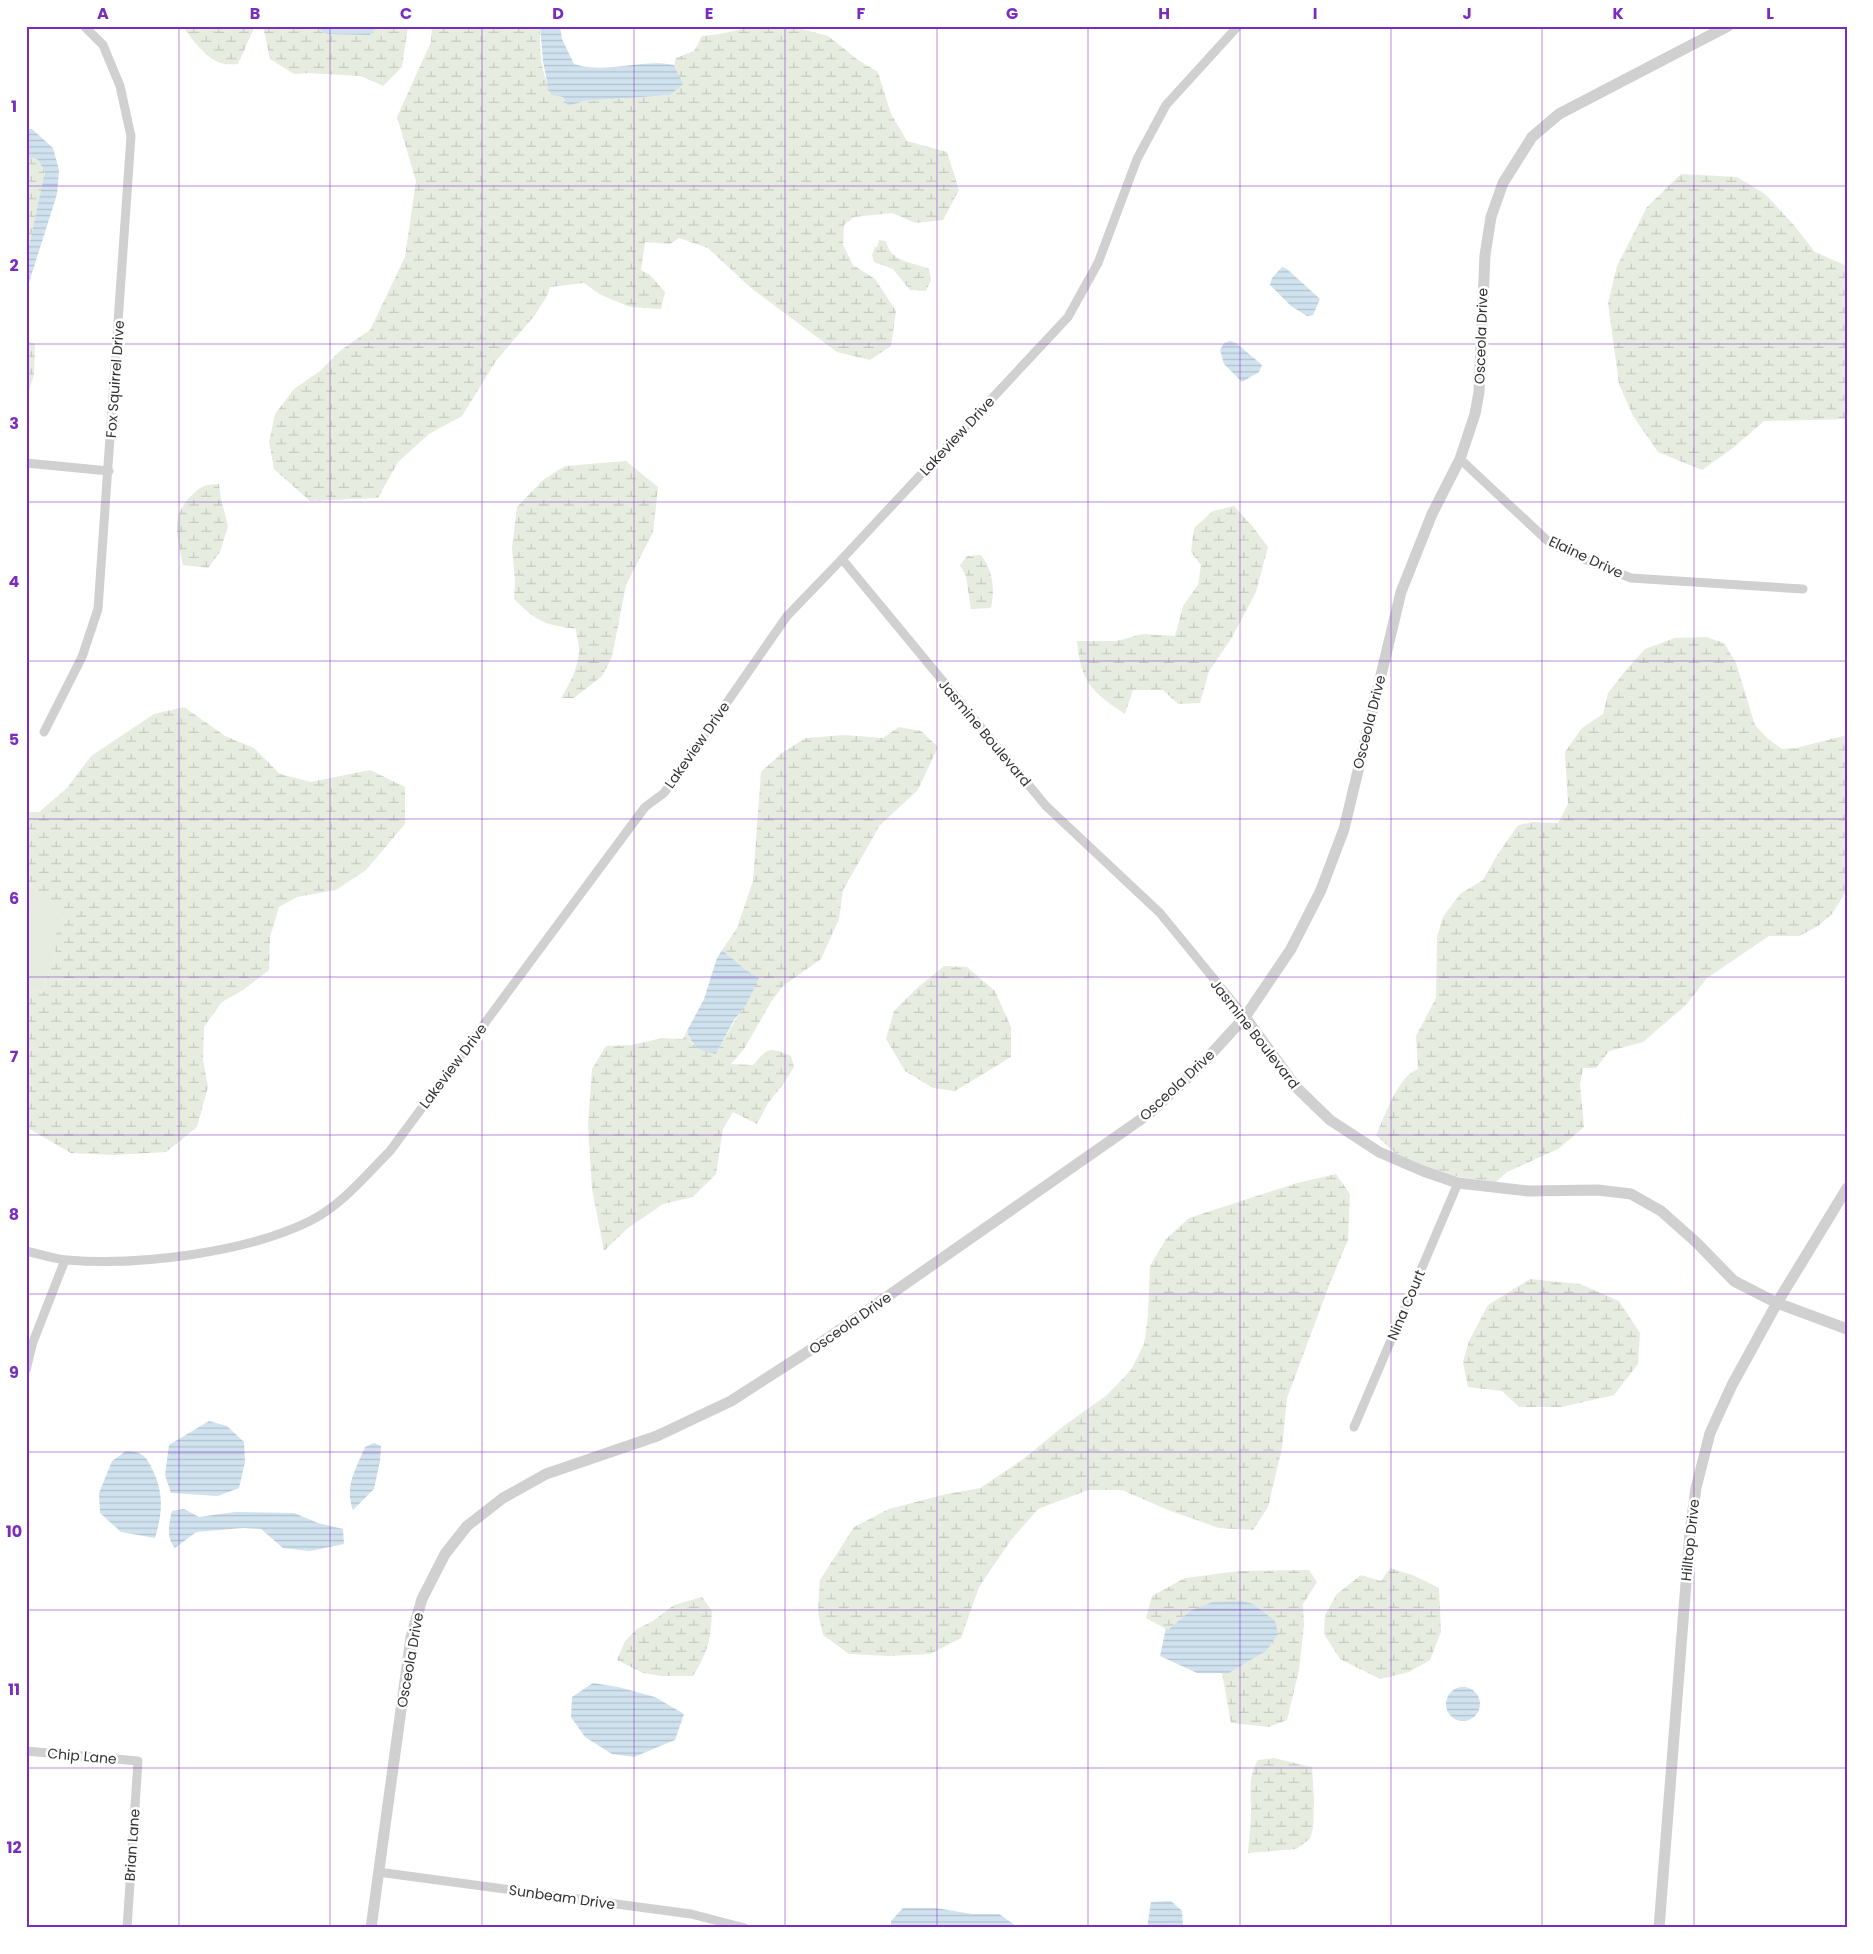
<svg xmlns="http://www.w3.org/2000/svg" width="1873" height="1954" viewBox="0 0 1873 1954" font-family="Poppins,sans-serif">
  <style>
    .grass { fill: #e6ecdf }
    .wetland { fill: url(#wetland-marsh) }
    .water { fill: url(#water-rules) }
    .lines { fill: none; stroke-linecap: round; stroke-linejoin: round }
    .minor { stroke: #d0d0d0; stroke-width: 9 }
    .tertiary { stroke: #d0d0d0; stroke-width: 11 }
    .grid { fill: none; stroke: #7b2cbf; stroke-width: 1; stroke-opacity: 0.55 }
    .labels { text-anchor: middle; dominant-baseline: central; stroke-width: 5; stroke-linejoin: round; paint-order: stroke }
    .street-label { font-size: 14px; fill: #333; stroke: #fff }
    .neatline { fill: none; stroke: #7b2cbf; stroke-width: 2 }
    .grid-label { font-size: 16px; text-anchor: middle; font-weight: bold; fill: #7b2cbf }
  </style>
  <defs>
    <pattern id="wetland-marsh" width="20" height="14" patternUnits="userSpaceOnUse" patternTransform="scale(1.25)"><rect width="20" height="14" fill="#e6ecdf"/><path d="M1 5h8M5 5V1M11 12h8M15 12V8" fill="none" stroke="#c6cbc0"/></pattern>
    <pattern id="water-rules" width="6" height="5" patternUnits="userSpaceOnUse" patternTransform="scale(1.25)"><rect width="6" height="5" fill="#cfe2ee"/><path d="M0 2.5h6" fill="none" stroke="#b2c2cd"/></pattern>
  </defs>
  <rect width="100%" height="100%" fill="#fff"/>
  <path class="grass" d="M26 880 66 921 57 934 55 958 45 983 44 992 26 989Z"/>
  <path class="wetland" d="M183 26H255L238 64C233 64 226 65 221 63 208 60 190 38 183 26Z
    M263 26H314L326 34 370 35 378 26H408L402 67 383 86 361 76 308 73 294 74 270 59Z
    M432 26H540C540 48 539 89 563 97L568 106 584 101 670 95 678 87 677 71 674 65 676 58 694 51 702 36 720 34 742 29 790 26 828 36 858 60 878 72 891 114 907 141 947 152 959 190 943 220 916 223 892 213 854 217 844 225 843 245 853 265 875 279 896 311 891 346 870 360 837 352 751 288 708 248 679 238 670 244 645 242 641 270 650 275 665 292 661 309 630 307 601 295 584 283 550 287 547 296 535 315 496 361 462 416 429 434 398 462 378 498 310 501 274 469 269 442 275 414 294 389 320 371 341 350 370 330 405 257 416 181 397 117 431 42Z
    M26 157 37 159 45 171 26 260Z
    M1681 174 1737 177 1765 194 1793 224 1815 252 1847 266V419L1764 421 1733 448 1702 470 1658 452 1633 416 1619 384 1608 303 1617 266 1647 207Z
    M879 240 886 241C891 263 911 261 929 269L931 280 926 291 910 290 893 269 874 262 872 255 875 247H877Z
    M26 341 35 344 34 374 26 402Z
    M626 461 658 487 653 532 626 585 612 657 602 676 574 698H561C570 684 579 666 579 649 579 642 576 635 576 629 542 624 538 622 514 599L515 581 512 548 517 507 543 480 565 466Z
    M219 484 221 499 228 526 220 552 208 568 183 565C178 539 169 516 192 495 203 485 204 485 219 484Z
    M1234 506 1253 527 1268 547 1256 592 1231 639 1209 671 1200 703 1178 704 1163 690H1133L1125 714C1092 692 1081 683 1077 641H1116L1143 634 1175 636 1183 606 1198 585 1201 565 1191 552 1194 528 1213 511Z
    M981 555C993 571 995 588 991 608L971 609 966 576 960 565 967 556Z
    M1706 637 1724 643 1736 663 1755 725 1768 739 1782 749 1796 748 1847 735V890L1832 914 1818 926 1799 936H1769L1707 978 1686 1005 1643 1042 1609 1051 1596 1068H1583L1580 1085 1584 1127 1558 1149 1507 1172 1496 1182 1459 1177 1425 1166 1395 1153 1376 1135C1385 1116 1398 1076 1418 1069L1416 1036 1436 998 1437 937 1443 917 1460 894 1483 880 1496 857 1518 825 1534 822 1558 823 1568 804 1565 752 1582 728 1603 714 1608 693 1626 670 1645 649 1675 638Z
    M184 707 225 736 254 748 280 774 311 782 370 770 405 787V824L366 870 336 890 297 897 279 907 270 937 269 970 243 990 222 1002 204 1027 203 1060 208 1087 197 1127 166 1152 114 1155 71 1153 26 1127V989L44 992 45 983 55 958 56 934 66 921 26 880V812H39L67 788 91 756 154 714Z
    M899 727 921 731 938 747 918 790 880 825 843 890 839 919 821 959 783 986 771 1002 744 1049 731 1064 753 1065C769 1047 769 1047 791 1056L794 1067 782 1086 768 1103 757 1124 733 1112 723 1129 716 1174 693 1197 663 1204 628 1228 604 1251 592 1189 588 1125 592 1069 606 1046 631 1045 663 1038 683 1039 687 1031 692 1044 716 1054C730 1028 746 1004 759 978L746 970 722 950 737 928 753 881 761 772 783 752 806 738 845 735 883 738Z
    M944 966 967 967 995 991 1011 1027V1057L955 1091 933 1088 905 1071 886 1039 894 1011 916 989Z
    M1336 1174 1350 1194 1348 1240 1330 1283 1287 1398 1282 1448 1268 1507 1253 1530 1219 1528 1168 1510 1122 1490H1088L1038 1509 1011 1540 979 1587 961 1638 930 1654 890 1656 849 1654 823 1635 818 1612 820 1580 854 1527 889 1509 942 1495 980 1488 1022 1460 1065 1425 1107 1395 1131 1370 1144 1344 1148 1316 1150 1266 1166 1239 1189 1218 1297 1183Z
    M1530 1279 1580 1284 1619 1301 1640 1333 1638 1364 1614 1395 1562 1407H1519L1502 1391 1468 1387 1463 1362 1469 1341 1488 1305Z
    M1390 1568 1415 1576 1439 1588 1441 1632 1430 1660 1409 1672 1380 1679 1340 1659 1324 1634 1325 1615 1337 1594 1361 1575 1381 1581Z
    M1309 1570 1317 1582 1303 1604 1304 1625 1299 1670 1287 1720 1269 1727 1231 1723 1222 1673H1229L1266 1651 1190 1611 1168 1630 1146 1618 1152 1596 1185 1578 1239 1571Z
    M702 1597 712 1611C711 1639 708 1652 693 1676H661L643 1673 617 1660 625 1641 637 1629 653 1621 674 1605Z
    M1274 1758 1312 1767 1314 1800 1313 1828 1310 1839 1296 1849 1248 1853C1249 1839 1251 1824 1251 1810 1251 1791 1248 1776 1258 1760Z"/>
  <path class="water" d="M314 26H378L370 35 326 34Z
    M540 26H560L562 39 574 64C607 75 640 58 674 65L683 84 670 95 584 101 568 106 563 97 553 95 547 89 548 86 543 62Z
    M26 129H32L53 148 59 170 57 194 26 292V260L45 171 37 159 26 157Z
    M1282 267 1287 269 1320 299 1313 315 1307 316 1291 306 1270 285 1272 278Z
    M1230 341 1236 343 1262 365 1259 372 1242 382 1224 364 1220 350 1224 343Z
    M722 950 746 970 759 978 746 1005 734 1020 716 1054C698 1050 694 1049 687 1031L704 999 717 958Z
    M209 1421 227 1426 244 1442 245 1462 239 1488 218 1496 171 1493 165 1475 169 1445Z
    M374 1443 381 1446 380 1461 374 1489 353 1510C344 1486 356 1469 365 1447Z
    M126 1451C144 1452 147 1457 154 1473 164 1495 162 1515 155 1538L121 1532 100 1513 99 1493 112 1461Z
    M184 1509 199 1517 235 1512 294 1513 318 1523 343 1529 344 1544 310 1551 283 1548 261 1529 243 1528 196 1532 175 1548C166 1538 169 1523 172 1511Z
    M1242 1601 1253 1604 1275 1621 1278 1634 1266 1651 1229 1673H1197L1160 1656 1166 1628 1168 1630 1190 1611 1213 1602Z
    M593 1683 618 1687 655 1697 684 1714 675 1740 634 1757 612 1754 585 1737 571 1717 572 1697Z
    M1446 1704a17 17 0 1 1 34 0a17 17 0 1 1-34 0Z
    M1171 1901 1182 1911 1183 1926 1180 1928H1147L1151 1902Z
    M903 1908H936L972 1914H999L1019 1928H891V1921Z"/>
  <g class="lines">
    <path class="minor" d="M1460 459 1551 544 1595 564 1631 578 1803 589
      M26 463 109 471
      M842 559 1046 806 1160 913 1245 1017
      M44 732 82 657 98 609 131 136 120 86 103 45 84 26
      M26 1251C40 1254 54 1259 67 1260 139 1266 245 1253 310 1221 342 1205 365 1176 390 1151L645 807 664 793 787 616 842 559 1068 317 1098 263 1137 159 1166 105 1238 26
      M26 1370 33 1342 65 1260
      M1354 1427 1458 1183
      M26 1751 138 1761 127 1928
      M378 1872 691 1914 745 1928"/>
    <path class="tertiary" d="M1245 1017 1297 1088 1330 1120 1379 1152 1423 1171 1458 1183 1528 1191 1598 1190 1631 1194 1661 1211 1697 1243 1734 1281 1777 1303 1847 1329
      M371 1928 411 1637 422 1599 445 1554 467 1526 503 1498 546 1474 657 1436 731 1401 815 1347 1150 1113 1199 1067 1245 1017 1291 949 1321 890 1344 829 1401 592 1432 514 1460 459 1475 414 1479 392 1485 255 1491 217 1503 183 1532 137 1559 114 1728 26
      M1659 1928 1690 1532 1696 1488 1710 1433 1732 1385 1777 1303 1847 1188"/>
  </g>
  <path class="grid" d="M179 26V1928M330 26V1928M482 26V1928M634 26V1928M785 26V1928M937 26V1928M1088 26V1928M1240 26V1928M1391 26V1928M1542 26V1928M1694 26V1928M26 186H1847M26 344H1847M26 502H1847M26 661H1847M26 819H1847M26 977H1847M26 1135H1847M26 1294H1847M26 1452H1847M26 1610H1847M26 1768H1847"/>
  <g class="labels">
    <g class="street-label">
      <text transform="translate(1481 336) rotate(-88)">Osceola Drive</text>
      <text transform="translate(115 379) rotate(-86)">Fox Squirrel Drive</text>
      <text transform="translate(957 436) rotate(-47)">Lakeview Drive</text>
      <text transform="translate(1586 557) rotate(25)">Elaine Drive</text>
      <text transform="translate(1369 722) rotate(-76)">Osceola Drive</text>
      <text transform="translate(985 733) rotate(50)">Jasmine Boulevard</text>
      <text transform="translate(697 745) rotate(-55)">Lakeview Drive</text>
      <text transform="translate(1255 1034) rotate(52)">Jasmine Boulevard</text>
      <text transform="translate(453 1066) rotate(-53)">Lakeview Drive</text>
      <text transform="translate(1177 1085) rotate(-43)">Osceola Drive</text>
      <text transform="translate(1406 1305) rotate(-67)">Nina Court</text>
      <text transform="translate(850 1323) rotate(-35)">Osceola Drive</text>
      <text transform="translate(1690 1540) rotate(-84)">Hilltop Drive</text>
      <text transform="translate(410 1660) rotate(-80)">Osceola Drive</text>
      <text transform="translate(82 1756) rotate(5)">Chip Lane</text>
      <text transform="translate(132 1845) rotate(-86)">Brian Lane</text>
      <text transform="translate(562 1897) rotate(8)">Sunbeam Drive</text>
    </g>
  </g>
  <rect width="1873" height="1954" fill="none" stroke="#ffffff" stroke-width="55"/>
  <rect x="28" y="28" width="1818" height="1898" class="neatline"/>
  <g class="grid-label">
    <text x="103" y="19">A</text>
    <text x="255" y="19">B</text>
    <text x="406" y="19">C</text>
    <text x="558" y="19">D</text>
    <text x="709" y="19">E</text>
    <text x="861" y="19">F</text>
    <text x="1012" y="19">G</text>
    <text x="1164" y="19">H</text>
    <text x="1315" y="19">I</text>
    <text x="1467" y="19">J</text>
    <text x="1618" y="19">K</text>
    <text x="1770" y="19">L</text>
    <text x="14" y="112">1</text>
    <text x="14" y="271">2</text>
    <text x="14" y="429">3</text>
    <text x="14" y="587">4</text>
    <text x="14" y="745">5</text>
    <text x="14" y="904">6</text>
    <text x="14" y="1062">7</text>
    <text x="14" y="1220">8</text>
    <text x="14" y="1378">9</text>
    <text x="14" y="1537">10</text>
    <text x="14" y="1695">11</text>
    <text x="14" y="1853">12</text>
  </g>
</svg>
